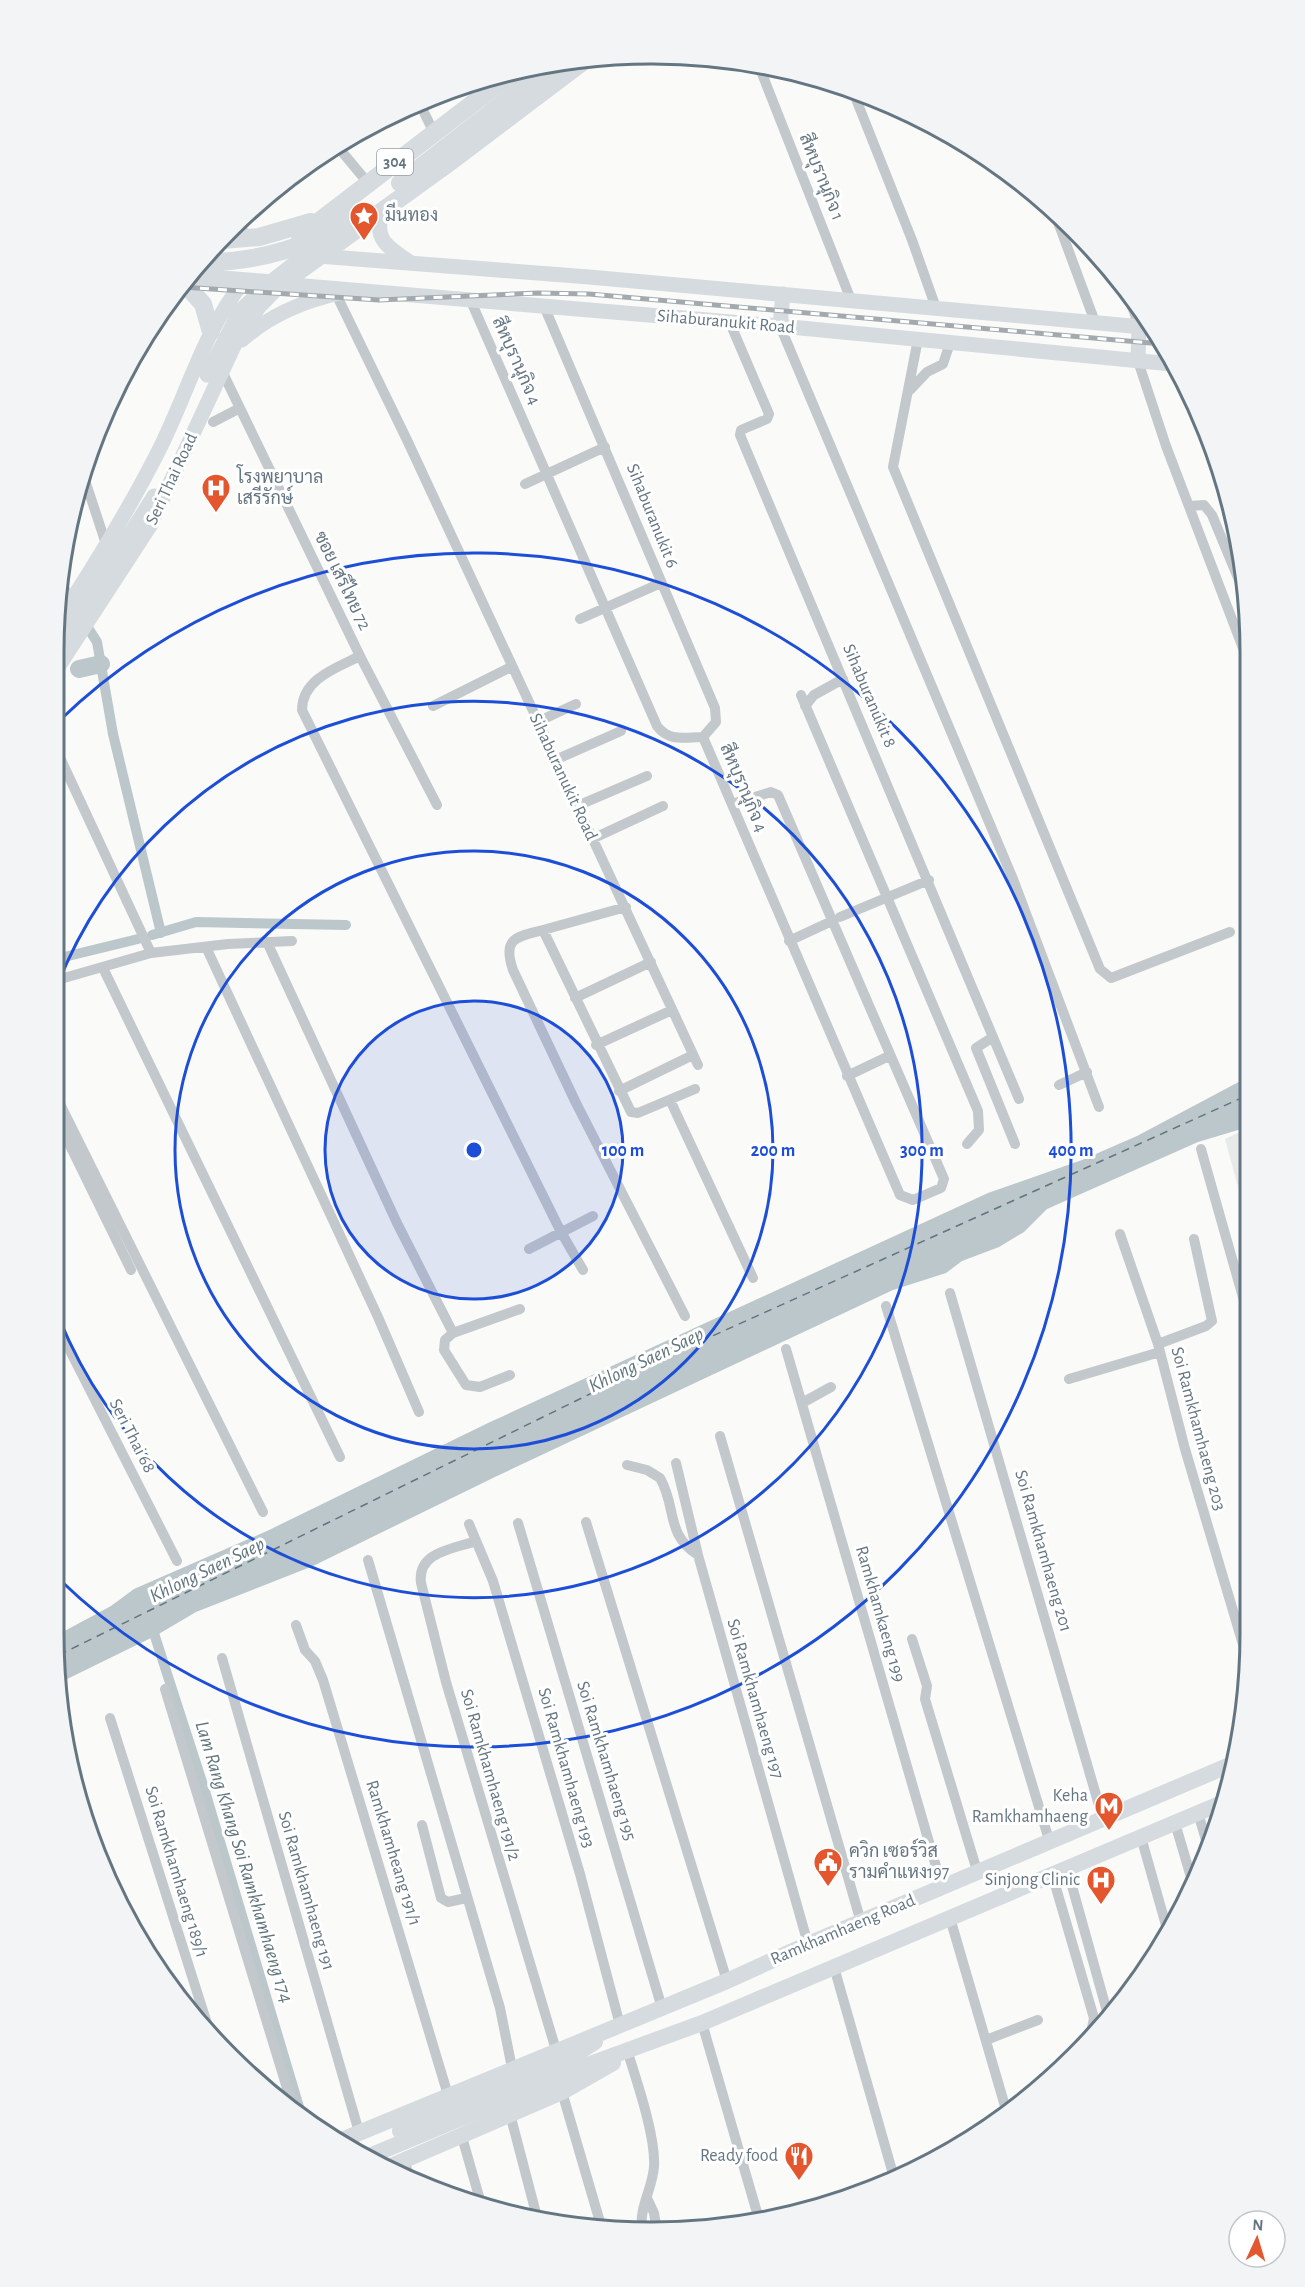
<svg xmlns="http://www.w3.org/2000/svg" width="1305" height="2287" viewBox="0 0 1305 2287" font-family="'Alegreya Sans',Sarabun,sans-serif">
  <style>
    .built { fill: #e8e9e9 }
    .water { fill: #bbc7cb }
    .lines { fill: none; stroke-linecap: round; stroke-linejoin: round }
    .canal { stroke: #bbc7cb; stroke-width: 10 }
    .river { stroke: #bbc7cb; stroke-width: 18 }
    .ferry { stroke: #60757c; stroke-width: 1.5; stroke-dasharray: 8 6; stroke-linecap: butt }
    .minor { stroke: #c3c8cc; stroke-width: 10 }
    .secondary { stroke: #d6dbdf; stroke-width: 15 }
    .primary { stroke: #d6dbdf; stroke-width: 16 }
    .trunk { stroke: #d6dbdf; stroke-width: 18 }
    .rail-casing { stroke: #a2aab0; stroke-width: 5 }
    .rail { stroke: #fff; stroke-width: 3; stroke-dasharray: 9; stroke-linecap: butt }
    .ring { fill: none; stroke: #1d4ed8; stroke-width: 3 }
    .labels { text-anchor: middle; dominant-baseline: central; stroke-width: 6; stroke-linejoin: round; paint-order: stroke }
    .shield { fill: #fff; stroke: #939fa8; stroke-width: 1.5 }
    .shield-label { font-size: 16px; font-weight: bold; fill: #657683 }
    .street-label { font-size: 18px; fill: #657683; stroke: #fff }
    .poi-label { font-size: 18px; fill: #657683; stroke: #fff; text-anchor: start }
    .water-label { font-size: 20px; font-style: italic; fill: #60757c; stroke: #fff }
    .rim { fill: none; stroke: #657683; stroke-width: 3 }
    .centre { fill: #1d4ed8; stroke: #fff; stroke-width: 3 }
    .ring-label { font-size: 18px; text-anchor: middle; font-weight: bold; fill: #1d4ed8; stroke: #fff; stroke-width: 6; stroke-linejoin: round; paint-order: stroke }
  </style>
  <rect width="100%" height="100%" fill="#fafaf8"/>
  <path class="built" d="M1248 1128V1224L1225 1139Z"/>
  <path class="water" d="M1248 1077V1127L1198 1142 1047 1209 1024 1232 999 1247 962 1261 946 1273 893 1290 497 1476 313 1566 196 1612 157 1635 59 1683V1634L111 1606 134 1589 267 1531 488 1423 988 1193 1082 1160 1137 1136Z"/>
  <g class="lines">
    <path class="canal" d="M61 583 73 604
      M83 620 97 642 113 734 161 933
      M152 935 196 922 346 925
      M56 959 138 939
      M151 1624 204 1788 302 2117"/>
    <path class="river" d="M79 669 101 664"/>
    <path class="ferry" d="M59 1655 659 1360 1248 1095"/>
    <path class="minor" d="M759 66 851 300
      M852 89 912 240 936 308
      M420 104 434 133
      M338 147 368 183
      M1055 214 1095 322
      M240 223 246 238
      M1127 292 1139 326
      M336 294 407 440 698 1065
      M470 299 657 726C669 742 684 737 703 737L900 1195 913 1200 941 1188 944 1179 778 795 771 792 732 804
      M544 306 715 708 716 722 703 737
      M730 323 769 414 767 419 741 430 740 435 1019 1099
      M780 326 1013 879 1099 1107
      M918 339 893 467 1100 969 1111 978 1230 932
      M1138 361 1166 446 1246 656
      M221 369 360 656 437 805
      M910 390 927 372 943 364 950 343
      M213 422 240 408
      M83 474 107 547
      M525 484 605 447
      M1190 506 1204 505 1212 515 1246 597
      M580 619 661 583
      M360 656C336 668 302 679 302 710L561 1232 583 1270
      M801 695 978 1111 979 1130 967 1144
      M433 706 511 667
      M805 706 814 695 843 679
      M537 722 576 704
      M56 749 151 953
      M555 760 621 731
      M577 806 647 776
      M592 839 663 806
      M626 907 543 930 631 1112 638 1113 695 1089
      M840 917 929 880
      M543 930C516 937 502 938 513 970L576 1103 685 1316
      M789 941 832 921
      M267 942 397 1223 453 1333 520 1309
      M206 947 378 1317 419 1412
      M103 968 340 1457
      M57 980 151 953 228 944 292 941
      M575 998 651 962
      M993 1037 976 1048 1015 1144
      M596 1045 672 1010
      M847 1076 889 1056
      M1059 1085 1087 1072
      M619 1091 693 1055
      M57 1098 263 1512
      M670 1100 753 1278
      M57 1119 131 1270
      M1201 1149 1248 1315
      M1120 1234 1158 1344 1185 1449 1250 1668
      M529 1249 593 1216
      M950 1293 1103 1819
      M886 1306 1050 1843
      M58 1327 177 1561
      M453 1333 445 1340 444 1350 466 1385 480 1387 510 1375
      M1158 1344 1206 1326 1212 1321 1194 1239
      M786 1349 942 1887
      M1069 1379 1160 1352
      M802 1403 831 1387
      M720 1436 861 1922
      M676 1463 698 1555 808 1944
      M627 1465 647 1470 660 1478C677 1507 665 1534 698 1555
      M586 1522 727 1981
      M518 1523 662 2008
      M469 1524 493 1581 580 1874 620 2025
      M476 1541C453 1549 417 1552 421 1583L446 1682 556 2050
      M368 1560 500 2008 512 2068
      M296 1625 305 1650 315 1661 323 1680 448 2095
      M912 1639 927 1686 925 1699 978 1874
      M222 1658 359 2132
      M165 1689 294 2111
      M110 1718 211 2036
      M1198 1813 1209 1850
      M1175 1823 1193 1884
      M422 1825 441 1898 448 1902 466 1898
      M1141 1837 1169 1936
      M1067 1868 1108 2015 1111 2017
      M1052 1874 1094 2018 1089 2043
      M950 1918 1007 2113
      M834 1967 895 2181
      M187 2009 203 2013
      M702 2023 760 2223
      M986 2040 1038 2020
      M628 2053C637 2082 656 2137 654 2167 652 2190 639 2207 642 2230
      M562 2092 602 2229
      M510 2114 538 2221
      M462 2137 482 2207
      M403 2161 412 2180
      M647 2198 654 2213 657 2231"/>
    <path class="secondary" d="M385 208C370 238 388 247 411 263
      M318 256 589 277 1154 328
      M780 326 783 294
      M242 340C270 315 303 301 340 293
      M1138 361 1139 326
      M207 375 240 311 267 285 323 241
      M55 626C93 568 129 510 160 448 188 392 204 330 244 281
      M55 653 154 496
      M55 672 150 526 240 333 259 307 281 284 780 326 1172 364"/>
    <path class="primary" d="M400 2131C463 2104 538 2081 595 2042
      M337 2142 727 1981 808 1944 1232 1764
      M365 2158 593 2063 702 2023 1224 1802
      M384 2169 562 2092 613 2063"/>
    <path class="trunk" d="M400 183 552 65
      M300 236 515 71
      M222 240 259 237 311 222
      M200 262C256 263 314 247 359 213
      M189 277 281 284 446 165 585 60
      M184 283 203 304 211 332"/>
    <g class="rail-casing">
      <path id="rail" d="M182 287 379 300 538 293 589 294 1162 344"/>
    </g>
    <use href="#rail" class="rail"/>
  </g>
  <circle cx="474" cy="1150" r="149" fill="#1d4ed8" fill-opacity=".12"/>
  <g class="ring">
    <circle cx="474" cy="1150" r="149"/>
    <circle cx="474" cy="1150" r="299"/>
    <path d="M57 986A448 448 0 1 1 59 1318"/>
    <path d="M59 721A597 597 0 1 1 59 1579"/>
  </g>
  <defs>
    <g id="sight-pin" transform="scale(1.5)"><path d="M0 17L-7.5 6A9.5 9.5 0 1 1 7.5 6Z" fill="#e4572e" stroke="#fff"/><path d="M0-6L1.8-2.2L6-1.7L2.9 1.2L3.7 5.4L0 3.3L-3.7 5.4L-2.9 1.2L-6-1.7L-1.8-2.2Z" fill="#fff"/></g>
    <g id="hospital-pin" transform="scale(1.5)"><path d="M0 17L-7.5 6A9.5 9.5 0 1 1 7.5 6Z" fill="#e4572e" stroke="#fff"/><path d="M-5-5h3v3.5h4V-5h3V5h-3V1.5h-4V5h-3Z" fill="#fff"/></g>
    <g id="metro-pin" transform="scale(1.5)"><path d="M0 17L-7.5 6A9.5 9.5 0 1 1 7.5 6Z" fill="#e4572e" stroke="#fff"/><path d="M-5.5 5V-5H-3L0 0L3-5H5.5V5H3V-.5L0 4L-3-.5V5Z" fill="#fff"/></g>
    <g id="civic-pin" transform="scale(1.5)"><path d="M0 17L-7.5 6A9.5 9.5 0 1 1 7.5 6Z" fill="#e4572e" stroke="#fff"/><path d="M-.6-6.5H3V-4.5H.6V-3L4-1V1h2V6H-6V1h2V-1L-.6-3ZM-1.2 2.5V6h2.4V2.5Z" fill="#fff"/></g>
    <g id="restaurant-pin" transform="scale(1.5)"><path d="M0 17L-7.5 6A9.5 9.5 0 1 1 7.5 6Z" fill="#e4572e" stroke="#fff"/><path d="M-5-6h1v4h1v-4h1v4h1v-4h1v5L-1.5 .5V6h-2V.5L-5-1ZM5-6V6H3V1.5H1.5Q1.5-4 5-6Z" fill="#fff"/></g>
  </defs>
  <g fill-rule="evenodd">
    <use href="#sight-pin" x="364" y="216"/>
    <use href="#hospital-pin" x="216" y="488"/>
    <use href="#metro-pin" x="1109" y="1806"/>
    <use href="#civic-pin" x="828" y="1862"/>
    <use href="#hospital-pin" x="1101" y="1880"/>
    <use href="#restaurant-pin" x="799" y="2156"/>
  </g>
  <g class="labels">
    <rect class="shield" x="377" y="149" width="36" height="26" rx="4.5"/>
    <g class="shield-label">
      <text x="395" y="162">304</text>
    </g>
    <g class="street-label">
      <text transform="translate(821 177) rotate(68)">สีหบุรานุกิจ 1</text>
      <text transform="translate(726 322) rotate(5)">Sihaburanukit Road</text>
      <text transform="translate(516 361) rotate(66)">สีหบุรานุกิจ 4</text>
      <text transform="translate(172 479) rotate(-65)">Seri Thai Road</text>
      <text transform="translate(652 516) rotate(68)">Sihaburanukit 6</text>
      <text transform="translate(342 581) rotate(64)">ซอย เสรีไทย 72</text>
      <text transform="translate(869 696) rotate(67)">Sihaburanukit 8</text>
      <text transform="translate(563 777) rotate(65)">Sihaburanukit Road</text>
      <text transform="translate(743 788) rotate(67)">สีหบุรานุกิจ 4</text>
      <text transform="translate(1198 1429) rotate(75)">Soi Ramkhamhaeng 203</text>
      <text transform="translate(132 1436) rotate(63)">Seri Thai 68</text>
      <text transform="translate(1043 1551) rotate(74)">Soi Ramkhamhaeng 201</text>
      <text transform="translate(880 1614) rotate(74)">Ramkhamkaeng 199</text>
      <text transform="translate(755 1699) rotate(74)">Soi Ramkhamhaeng 197</text>
      <text transform="translate(606 1761) rotate(73)">Soi Ramkhamhaeng 195</text>
      <text transform="translate(566 1768) rotate(74)">Soi Ramkhamhaeng 193</text>
      <text transform="translate(490 1775) rotate(74)">Soi Ramkhamhaeng 191/2</text>
      <text transform="translate(393 1853) rotate(73)">Ramkhamheang 191/1</text>
      <text transform="translate(176 1872) rotate(73)">Soi Ramkhamhaeng 189/1</text>
      <text transform="translate(306 1891) rotate(74)">Soi Ramkhamhaeng 191</text>
      <text transform="translate(843 1930) rotate(-23)">Ramkhamhaeng Road</text>
    </g>
    <g class="poi-label">
      <text x="385" y="216">มีนทอง</text>
      <text x="237" y="478">โรงพยาบาล<tspan x="237" dy="21">เสรีรักษ์</tspan></text>
      <text x="1088" y="1796" text-anchor="end">Keha<tspan x="1088" dy="21">Ramkhamhaeng</tspan></text>
      <text x="849" y="1852">ควิก เซอร์วิส<tspan x="849" dy="21">รามคำแหง197</tspan></text>
      <text x="1080" y="1880" text-anchor="end">Sinjong Clinic</text>
      <text x="778" y="2156" text-anchor="end">Ready food</text>
    </g>
    <g class="water-label">
      <text transform="translate(646 1360) rotate(-26)">Khlong Saen Saep</text>
      <text transform="translate(207 1570) rotate(-26)">Khlong Saen Saep</text>
      <text transform="translate(244 1862) rotate(73)">Lam Rang Khang Soi Ramkhamhaeng 174</text>
    </g>
  </g>
  <path d="M0 0H1305V2287H0ZM652 64H652A588 588 0 0 1 1240 652V1634A588 588 0 0 1 652 2222H652A588 588 0 0 1 64 1634V652A588 588 0 0 1 652 64Z" fill="#f3f4f5" fill-rule="evenodd"/>
  <path class="rim" d="M652 64H652A588 588 0 0 1 1240 652V1634A588 588 0 0 1 652 2222H652A588 588 0 0 1 64 1634V652A588 588 0 0 1 652 64Z"/>
  <circle cx="474" cy="1150" r="9" class="centre"/>
  <g class="ring-label">
    <text x="623" y="1156">100 m</text>
    <text x="773" y="1156">200 m</text>
    <text x="922" y="1156">300 m</text>
    <text x="1071" y="1156">400 m</text>
  </g>
  <g transform="translate(1257 2239) rotate(4)"><circle r="28" fill="#ffffff" stroke="#c1c8cd" stroke-width="1.5"/>
  <path d="M0-4.5L10 22L0 15L-10 22Z" fill="#e4572e"/>
  <text y="-9" font-size="16" font-weight="bold" text-anchor="middle" fill="#657683">N</text>
  </g>
</svg>
